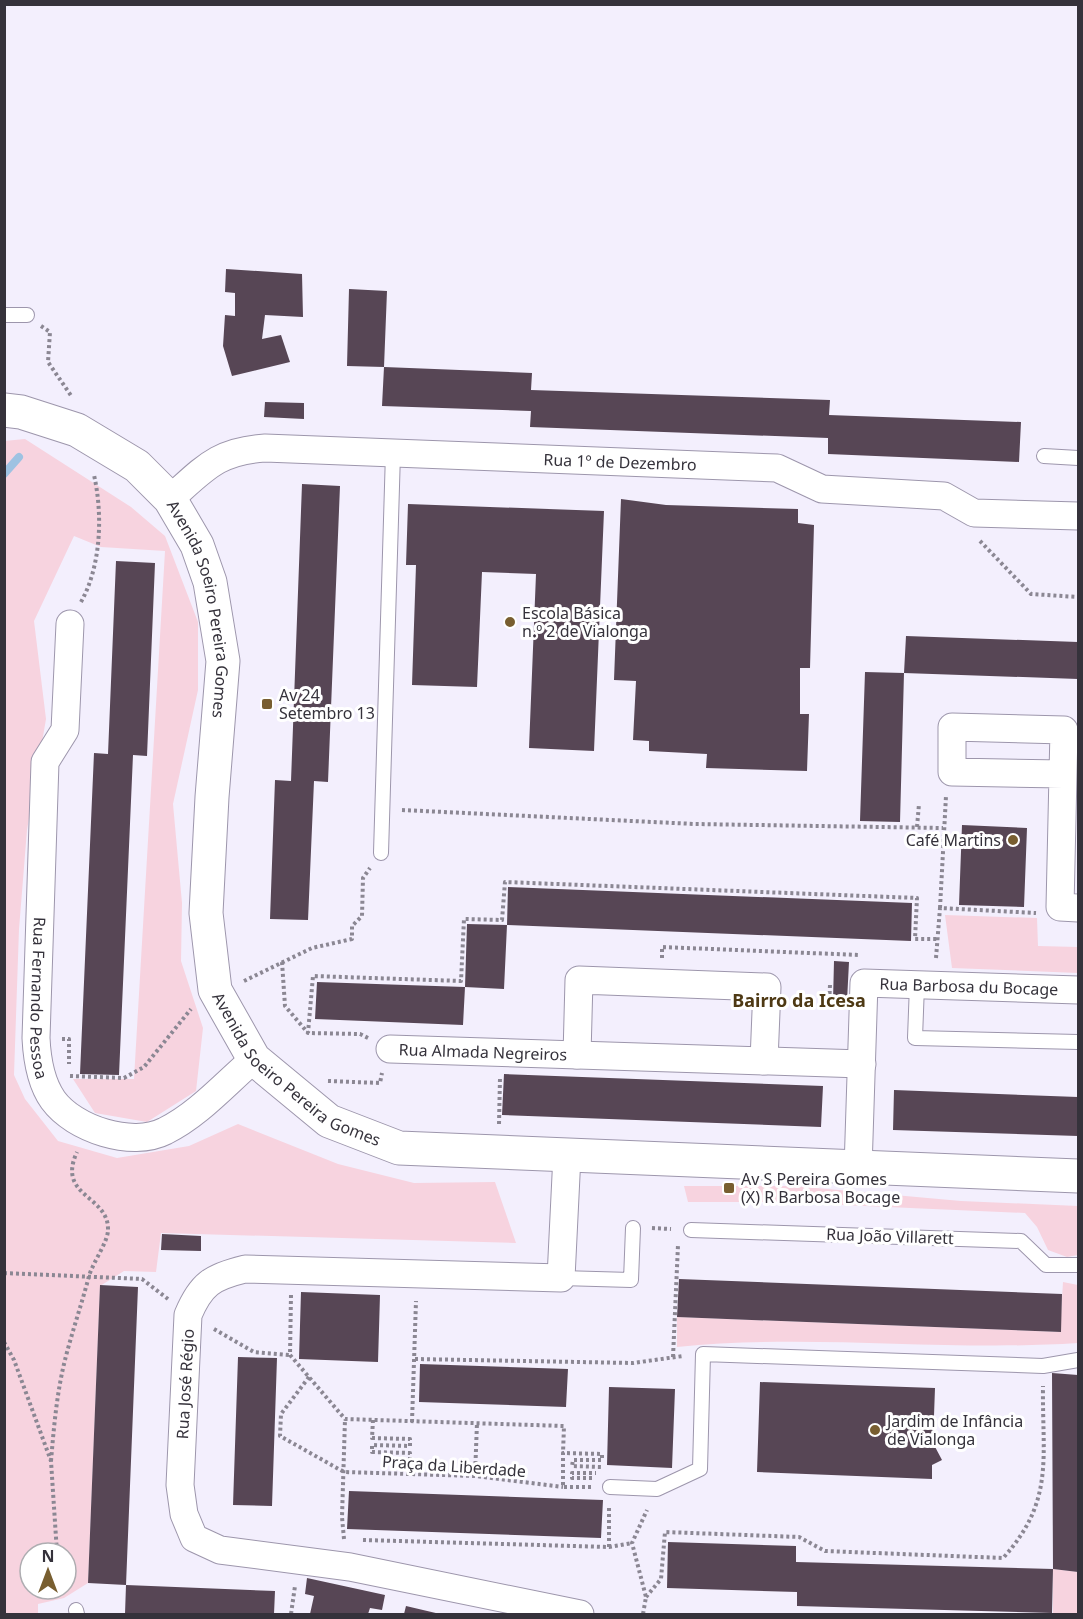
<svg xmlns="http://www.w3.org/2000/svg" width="1083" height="1619" viewBox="0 0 1083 1619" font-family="'Noto Sans',sans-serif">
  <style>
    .green { fill: #f7d3df; fill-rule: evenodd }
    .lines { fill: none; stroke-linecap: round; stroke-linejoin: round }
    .stream { stroke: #9ec2e2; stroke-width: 8 }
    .building { fill: #574655 }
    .service-casing { stroke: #9d96ac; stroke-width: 16 }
    .minor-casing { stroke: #9d96ac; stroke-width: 29 }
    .tertiary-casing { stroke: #9d96ac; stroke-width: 35 }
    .path { stroke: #8b8793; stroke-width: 4; stroke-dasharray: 3 3; stroke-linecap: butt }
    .service { stroke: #fff; stroke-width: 14 }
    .minor { stroke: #fff; stroke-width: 27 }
    .tertiary { stroke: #fff; stroke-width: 33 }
    .poi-dot { fill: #785e30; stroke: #fff; stroke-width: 2 }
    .labels { text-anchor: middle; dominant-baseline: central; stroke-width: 6; stroke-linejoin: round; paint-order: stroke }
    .street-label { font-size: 16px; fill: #35323b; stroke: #fff }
    .poi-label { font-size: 16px; fill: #35323b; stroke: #fff; text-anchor: start }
    .neighbourhood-label { font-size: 18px; font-weight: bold; fill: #4e3914; stroke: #fff }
  </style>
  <rect width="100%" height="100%" fill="#f3effd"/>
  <path class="green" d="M25 439 131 507 165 536 198 622V690L173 804 182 903 181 961 203 1028 196 1091 147 1122 95 1113 73 1079H134L165 551 101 547 74 536 34 621 46 719 27 830 19 929 14 1075 25 1099 58 1141 117 1158 189 1146 238 1124 338 1164 414 1183 495 1182 516 1243 161 1233 156 1272 124 1271 100 1286 88 1583 64 1598 38 1604V1614H5L4 441ZM30 1553H66V1589H30Z
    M945 915 1037 918 1038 946 1078 947V973L952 968Z
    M684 1186H794L961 1201 1078 1206V1255L1067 1257 1048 1250 1037 1227 1025 1213 774 1202H688Z
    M1063 1282 1078 1285V1343C945 1352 810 1333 677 1347V1317L1060 1332Z
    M1053 1569 1078 1572V1614H1053Z"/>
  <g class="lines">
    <path class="stream" d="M4 474 19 457"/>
  </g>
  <path class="building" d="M226 269 302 274 303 317 265 315 262 339 281 335 290 362 232 376 223 346 225 315 235 316V293L225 292Z
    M349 289 387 291 384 367 347 366Z
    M384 367 532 373 531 390 830 400 829 415 1021 422 1019 462 828 454V438L530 427 531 411 382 406Z
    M265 402 304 403V419L264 417Z
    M302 484 340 486 328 782 314 781 308 920 270 919 275 780 291 781Z
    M621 499 666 505 798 509V523L814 525 810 668H800V714H809L807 771 706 768 707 754 649 751V741L633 740 636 681 614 680Z
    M408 504 604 511 594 751 529 748 536 574 482 572 477 687 412 685 416 565H406Z
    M116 561 155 563 147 756 133 755 119 1075 80 1074 94 753 108 754Z
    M906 636 1078 642V679L904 673Z
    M865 672 904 673 900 822 860 821Z
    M962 825 1027 828 1024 907 959 905Z
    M508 887 912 903 911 941 507 925 504 989 465 987 463 1025 315 1019 317 982 465 987 467 924 507 925Z
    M834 961 849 962 847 1001H833Z
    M504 1074 823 1086 821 1127 502 1115Z
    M894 1090 1078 1097V1136L893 1130Z
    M162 1234 201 1236V1251L161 1250Z
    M679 1279 1062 1294 1061 1332 677 1317Z
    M100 1285 138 1287 126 1585 275 1591 274 1614H125L126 1585 88 1583Z
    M301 1292 380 1295 378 1362 299 1359Z
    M238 1357 277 1358 272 1506 233 1505Z
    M420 1364 568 1369 566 1407 419 1402Z
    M1052 1373 1078 1375V1572L1053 1569Z
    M760 1382 935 1388 933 1443 942 1460 932 1465V1479L757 1472Z
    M609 1387 675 1389 672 1468 607 1465Z
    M349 1491 603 1500 601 1538 347 1529Z
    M668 1542 796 1546V1562L1053 1569 1052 1613 797 1606V1592L667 1588Z
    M307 1578 385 1595 382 1610 370 1608 368 1614H310L314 1596 305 1594Z
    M406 1606 440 1614H404Z"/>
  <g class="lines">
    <g class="service-casing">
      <path id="service" d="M4 315H27
        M1044 456 1078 458
        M381 853 393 453
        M917 985 915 1038 1078 1042
        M691 1230 1021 1241 1046 1265H1078
        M561 1278 631 1280 633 1228
        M610 1487 657 1489 700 1469 703 1354 1043 1366 1078 1360
        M76 1610 77 1614"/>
    </g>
    <g class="minor-casing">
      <g id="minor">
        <path d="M170 499C204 469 217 451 265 448L777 468 822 489 944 496 974 513 1078 516"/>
        <path id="s1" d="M70 624 65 730 45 762 36 1038C37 1059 41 1083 53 1100 74 1129 132 1148 165 1131 198 1115 226 1083 254 1059"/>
        <path d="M1063 774 952 772V727L1064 730 1060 907 1078 908"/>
        <path id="s2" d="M390 1049 862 1064"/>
        <path d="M577 1055 579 980 767 987 764 1061"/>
        <path d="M567 1155 561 1278 245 1269C212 1277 201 1284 188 1315L180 1485 184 1514 194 1538 220 1550 350 1567 580 1614"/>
        <path id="s3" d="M858 1169 864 983 1078 990"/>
      </g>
    </g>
    <g class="tertiary-casing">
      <g id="tertiary">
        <path id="s4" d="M4 410 21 412 77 430 137 466 170 499 197 545 210 582 223 661 212 797 206 913 215 990 254 1059 329 1121 399 1148 1078 1176"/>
      </g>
    </g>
    <path class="path" d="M41 326 50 332 48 362 72 397
      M980 541 1031 594 1078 597
      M81 602C101 566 103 515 94 475
      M402 810 695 824 943 828
      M917 827 919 804
      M940 908 946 796
      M662 958V947L859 955
      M936 958 940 908 1036 913
      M282 962 285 1006 308 1033
      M244 981 312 948 352 939V926L362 916 363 878 370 868
      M830 985 829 1006H836
      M368 1038 360 1034 308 1033 313 976 461 981 464 919 502 920 505 882 917 898 915 939H939
      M62 1039H69V1064
      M70 1076 124 1078 144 1067 191 1009
      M328 1081 380 1083 382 1073
      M499 1124 500 1078
      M652 1228 671 1229
      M4 1273 142 1279 168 1299
      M291 1295 290 1355 345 1419 564 1426 563 1453
      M214 1329 254 1352 290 1355
      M4 1342 14 1360 51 1461 57 1553
      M673 1357 678 1245
      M415 1359 633 1363 683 1356
      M309 1377 281 1414 280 1436 344 1472 475 1476 563 1487
      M373 1420 372 1438 410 1439V1446L372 1445V1452L410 1453V1474
      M412 1422 416 1301
      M51 1461C54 1426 57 1390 66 1356 73 1329 82 1303 89 1276 93 1262 108 1242 108 1230 109 1195 56 1197 77 1152
      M475 1476 477 1423
      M592 1478H572V1473H596
      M591 1487H563V1453L602 1454V1460H573L572 1466 601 1467V1470
      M344 1539 342 1517 345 1419
      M363 1540 609 1547 632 1543
      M609 1547V1507
      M646 1597 661 1579 665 1532 799 1537 825 1551 1003 1558C1055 1501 1042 1457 1043 1386
      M291 1614 295 1586
      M643 1614 646 1597 632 1543 647 1510"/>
    <use href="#service" class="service"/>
    <use href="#minor" class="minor"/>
    <use href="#tertiary" class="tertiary"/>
  </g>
  <g class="poi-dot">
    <circle cx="510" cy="622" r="6"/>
    <rect x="261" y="698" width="12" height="12" rx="3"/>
    <circle cx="1013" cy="840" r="6"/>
    <rect x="723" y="1182" width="12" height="12" rx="3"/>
    <circle cx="875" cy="1430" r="6"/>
  </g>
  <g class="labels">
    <g class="street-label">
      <text transform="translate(620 462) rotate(2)">Rua 1º de Dezembro</text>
      <text stroke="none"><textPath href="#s4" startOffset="309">Avenida Soeiro Pereira Gomes</textPath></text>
      <text stroke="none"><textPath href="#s3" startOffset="291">Rua Barbosa du Bocage</textPath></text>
      <text stroke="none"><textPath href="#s1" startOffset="380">Rua Fernando Pessoa</textPath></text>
      <text stroke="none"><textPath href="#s2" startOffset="93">Rua Almada Negreiros</textPath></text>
      <text stroke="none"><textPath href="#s4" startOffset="813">Avenida Soeiro Pereira Gomes</textPath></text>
      <text transform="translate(890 1236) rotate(2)">Rua João Villarett</text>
      <text transform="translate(185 1384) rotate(-87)">Rua José Régio</text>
      <text transform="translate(454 1466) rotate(4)">Praça da Liberdade</text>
    </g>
    <g class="poi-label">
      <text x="522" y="613">Escola Básica<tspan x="522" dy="18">n.º 2 de Vialonga</tspan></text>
      <text x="279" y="695">Av 24<tspan x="279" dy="18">Setembro 13</tspan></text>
      <text x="1001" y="840" text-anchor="end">Café Martins</text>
      <text x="741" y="1179">Av S Pereira Gomes<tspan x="741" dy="18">(X) R Barbosa Bocage</tspan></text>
      <text x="887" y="1421">Jardim de Infância<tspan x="887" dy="18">de Vialonga</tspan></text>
    </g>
    <g class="neighbourhood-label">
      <text x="799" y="1000">Bairro da Icesa</text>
    </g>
  </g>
  <rect width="1083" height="1619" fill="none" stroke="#35323b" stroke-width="12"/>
  <g transform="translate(48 1571)"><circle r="28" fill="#ffffff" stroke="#aeadb1" stroke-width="1.5"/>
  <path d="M0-4.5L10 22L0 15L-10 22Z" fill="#785e30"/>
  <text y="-9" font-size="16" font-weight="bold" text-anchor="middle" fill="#35323b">N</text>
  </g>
</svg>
